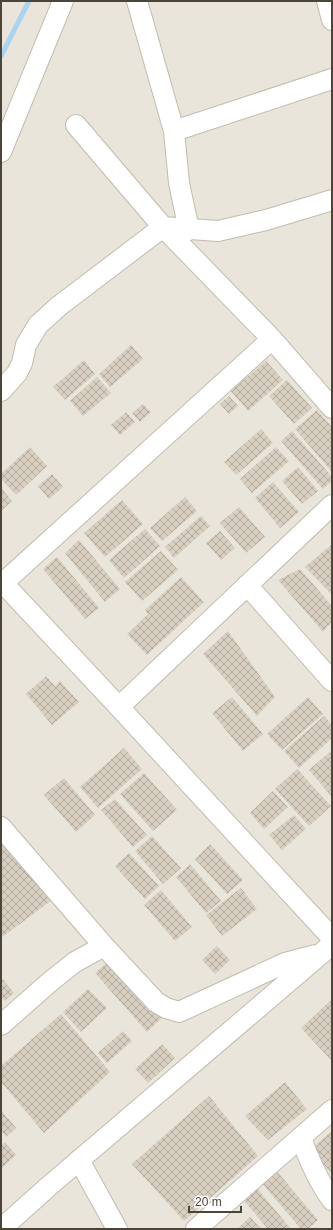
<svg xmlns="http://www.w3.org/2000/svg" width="333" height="1230" viewBox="0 0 333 1230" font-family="Helvetica,sans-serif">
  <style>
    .residential { fill: #eae5da }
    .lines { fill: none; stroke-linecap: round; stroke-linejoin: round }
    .stream { stroke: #a9d4f2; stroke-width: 5 }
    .building { fill: url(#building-cross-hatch) }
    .minor-casing { stroke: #c2bbae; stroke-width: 22 }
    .minor { stroke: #fff; stroke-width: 20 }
  </style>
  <defs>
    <pattern id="building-cross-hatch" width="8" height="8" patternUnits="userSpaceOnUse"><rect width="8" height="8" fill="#d8cfc1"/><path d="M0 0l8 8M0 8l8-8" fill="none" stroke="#b1aa9e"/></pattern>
  </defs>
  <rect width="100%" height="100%" fill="#f6f3ec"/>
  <path class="residential" d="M1 1H332V1229H1Z"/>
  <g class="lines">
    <path class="stream" d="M1 56 29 1"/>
  </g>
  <path class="building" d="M131 345 143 359 110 387 99 374Z
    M84 360 95 374 65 400 53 387Z
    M266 361 283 380 248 411 231 391Z
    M97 377 111 393 83 416 70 401Z
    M287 380 312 408 294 424 269 396Z
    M229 396 238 406 229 414 220 404Z
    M143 404 151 412 140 422 132 413Z
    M317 410 332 427V472L295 429Z
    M126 412 135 422 120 435 111 425Z
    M261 429 273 443 236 475 224 462Z
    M292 431 332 477V481L323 489 281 441Z
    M30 447 47 466 16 495 1 479V474Z
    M276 447 289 461 252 493 240 479Z
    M298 467 318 491 302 504 282 481Z
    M52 474 63 487 49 499 38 486Z
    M273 482 299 512 280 528 255 498Z
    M2 489 12 501 1 511V490Z
    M185 497 197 511 162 541 150 528Z
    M122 500 143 524 105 557 84 533Z
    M239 507 265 537 246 553 220 523Z
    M201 516 210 526 174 558 165 547Z
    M145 529 160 546 124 578 109 560Z
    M220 531 235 548 221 560 206 543Z
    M79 540 120 589 105 602 65 553Z
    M332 544V595L305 567Z
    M161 551 178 570 142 601 125 582Z
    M57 557 99 608 85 619 43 569Z
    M300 569 332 606V622L323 632 278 580Z
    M181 577 204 602 147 655 127 634 148 614 145 610Z
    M228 631 275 697 257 716 203 654Z
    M46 676 55 686 60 681 79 702 52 725 26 694Z
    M232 697 263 734 243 751 212 713Z
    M308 697 323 714 282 750 267 734Z
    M324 716 332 725V738L299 768 284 751Z
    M124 748 142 769 98 808 80 787Z
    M332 750V797L309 770Z
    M297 769 331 806 309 826 275 789Z
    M144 773 177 810 153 831 120 794Z
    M64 778 95 815 76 832 44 795Z
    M273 791 288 807 264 829 250 813Z
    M115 799 147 835 133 847 101 810Z
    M294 815 306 829 282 850 269 835Z
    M152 836 181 868 163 884 135 851Z
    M1 841 52 900 1 938Z
    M210 844 243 880 227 894 195 859Z
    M129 853 159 886 145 899 115 866Z
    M190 864 221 901 206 913 176 877Z
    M241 888 257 909 222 936 206 915Z
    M161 890 192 927 175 941 144 905Z
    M217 946 230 960 215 974 202 960Z
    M108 962 163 1017 147 1032 95 973Z
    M3 979 14 993 5 1001 1 996V981Z
    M88 989 107 1008 81 1032 63 1012Z
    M332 999V1061L301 1028Z
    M61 1014 110 1072 44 1133 1 1082V1066Z
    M123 1031 132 1041 107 1063 98 1053Z
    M162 1044 175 1058 148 1083 135 1069Z
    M285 1082 307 1109 268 1140 245 1116Z
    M209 1096 258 1156 184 1221 132 1164Z
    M1 1110 16 1128 6 1137 1 1131Z
    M332 1131V1174L311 1149Z
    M5 1142 16 1155 1 1169V1145Z
    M275 1169 318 1220 308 1229H301L260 1181Z
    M255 1186 291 1229H268L241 1197Z
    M250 1217 261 1229H237Z"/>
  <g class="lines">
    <g class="minor-casing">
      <path id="minor" d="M137 1 174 131 179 183 189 230
        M327 1 332 20
        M76 125 163 227 272 339 332 408
        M174 131 332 79
        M1 152 63 1
        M1 391 17 373 22 363 26 345 38 325 59 306 163 227 218 231 266 220 332 200
        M1 582 3 583 272 339
        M3 583 119 707 332 938
        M247 585 332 681
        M119 707 332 505
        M1 827 104 946
        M1 1025 51 981 75 962 104 946 156 1002 166 1008 179 1012 285 963 316 955
        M301 1138C309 1160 318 1181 332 1200
        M79 1160 117 1229
        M1 1229 49 1186 321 954 332 944
        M196 1229 332 1110"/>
    </g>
    <use href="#minor" class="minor"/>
  </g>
  <rect width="333" height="1230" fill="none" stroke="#4b4439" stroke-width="4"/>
  <path d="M189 1206v6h52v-6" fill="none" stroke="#4b4439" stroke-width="2"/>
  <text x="195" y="1206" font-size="12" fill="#4b4439" stroke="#ffffff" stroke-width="3" paint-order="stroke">20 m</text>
</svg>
